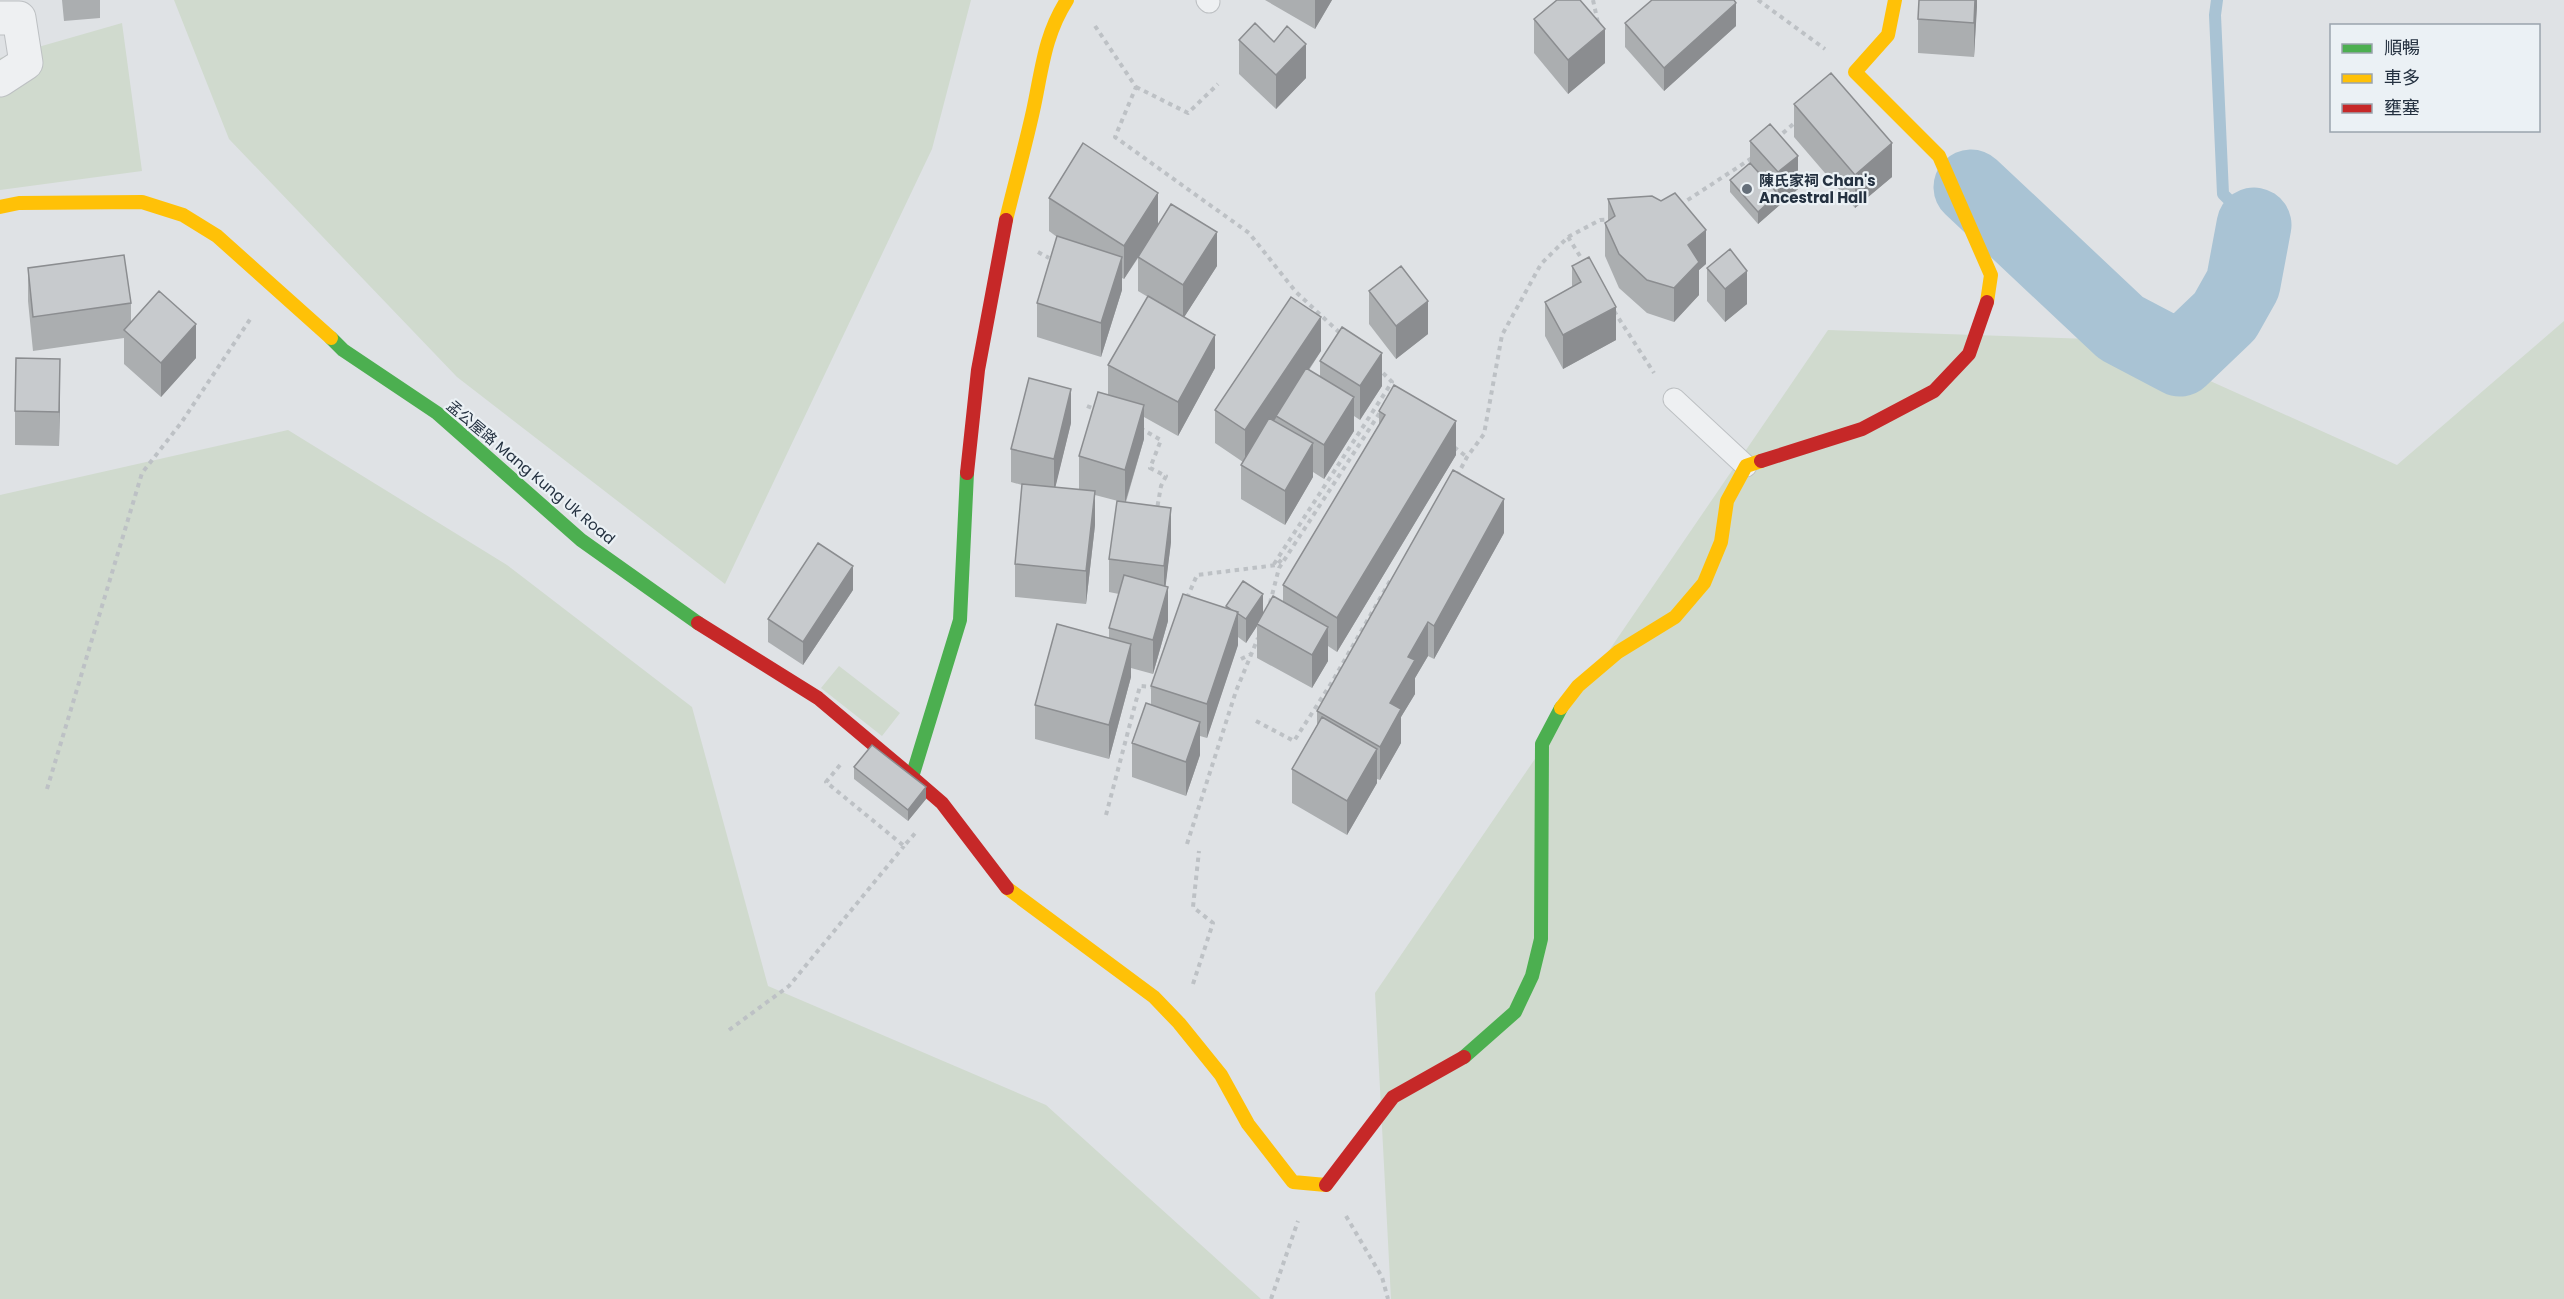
<svg xmlns="http://www.w3.org/2000/svg" width="2564" height="1299" viewBox="0 0 2564 1299" font-family="Poppins,'Noto Sans TC',sans-serif">
  <style>
    .green { fill: #d0dace }
    .lines { fill: none; stroke-linecap: round; stroke-linejoin: round }
    .stream { stroke: #a9c3d4; stroke-width: 12 }
    .river { stroke: #a9c3d4; stroke-width: 75 }
    .lane-casing { stroke: #bdc0c3; stroke-width: 23 }
    .street-casing { stroke: #bdc0c3; stroke-width: 35 }
    .path { stroke: #bdc1c5; stroke-width: 4; stroke-dasharray: 4.5 4.5; stroke-linecap: butt }
    .lane { stroke: #eef0f2; stroke-width: 21 }
    .street { stroke: #eef0f2; stroke-width: 33 }
    .fast { stroke: #4caf50; stroke-width: 14 }
    .slow { stroke: #ffc107; stroke-width: 14 }
    .jam { stroke: #c62828; stroke-width: 14 }
    .wall { fill: #abaeb0 }
    .shaded-wall { fill: #8b8d90 }
    .building { fill: #c7cacd; stroke: #8b8d90; stroke-width: 1.5 }
    .poi-dot { fill: #656f7a; stroke: #ebf1f5; stroke-width: 2 }
    .labels { text-anchor: middle; dominant-baseline: central; stroke-width: 4.5; stroke-linejoin: round; paint-order: stroke }
    .poi-label { font-size: 15px; font-weight: bold; fill: #243140; stroke: #ebf1f5; text-anchor: start }
    .street-label { font-size: 15px; fill: #243140; stroke: #ebf1f5 }
  </style>
  <rect width="100%" height="100%" fill="#dfe2e5"/>
  <path class="green" d="M174 0H971L932 149 725 584 457 377 229 139Z
    M122 23 142 171 0 190V58Z
    M2564 321V1299H1391L1375 993 1828 330 2119 340 2397 465Z
    M288 430 507 565 692 707 768 986 1046 1105 1261 1299H0V495Z
    M839 666 900 713 882 736 821 688Z"/>
  <g class="lines">
    <path class="stream" d="M2217 0 2215 15 2223 194 2254 225"/>
    <path class="river" d="M1971 187 2121 328 2180 359 2225 316 2243 284 2254 225"/>
    <g class="lane-casing">
      <path id="lane" d="M1207 0 1209 2
        M1674 399 1746 466"/>
    </g>
    <g class="street-casing">
      <path id="street" d="M0 18H19L26 63 0 80"/>
    </g>
    <path class="path" d="M1593 0 1598 23
      M1758 0 1825 49
      M1095 26 1136 87 1115 137 1249 233 1296 292 1342 335
      M1136 87 1188 113 1218 84
      M1776 139 1798 120
      M1680 205 1752 158
      M1568 237 1585 264
      M1038 252 1049 258
      M1614 311 1654 373
      M1087 406 1097 410
      M1140 428 1161 440 1150 468 1166 476 1161 486 1157 509
      M1454 447 1467 457
      M1457 476 1467 457 1484 434 1502 335 1541 264 1568 237 1600 220 1613 219
      M1274 564 1392 382 1378 368
      M1187 598 1197 575 1277 565 1282 559
      M1270 603 1279 568 1381 411
      M1241 659 1251 654
      M1256 721 1294 741 1332 682 1390 581
      M840 765 826 782 904 846 917 831
      M47 789 142 473 181 423 251 318
      M1106 815 1140 686 1155 687
      M1187 844 1236 691 1258 638
      M1193 984 1213 923 1193 907 1199 851
      M729 1030 789 986 904 846
      M1346 1216 1382 1277 1388 1299
      M1271 1299 1298 1221"/>
    <use href="#lane" class="lane"/>
    <use href="#street" class="street"/>
    <path class="fast" d="M331 338 343 350 437 413 581 540 698 623
      M912 777 960 620 967 473
      M1464 1057 1515 1012 1532 976 1541 939 1542 744 1561 708"/>
    <path class="slow" d="M1895 0 1888 35 1855 72 1939 156 1991 275 1987 302
      M0 207 19 203 142 202 183 215 217 236 331 338
      M1006 220C1015 183 1025 147 1033 111 1042 70 1044 36 1067 0
      M1561 708 1578 686 1618 652 1675 617 1704 583 1721 542 1727 501 1746 466 1761 461
      M1007 888 1154 997 1179 1023 1221 1075 1248 1124 1293 1182 1326 1185"/>
    <path class="jam" d="M1761 461 1862 429 1934 391 1969 354 1987 302
      M967 473 978 370 1006 220
      M698 623 818 698 912 777 942 803 1007 888
      M1326 1185 1393 1097 1464 1057"/>
  </g>
  <path class="wall" d="M62 0H100V18L64 21Z
    M1265 0H1332L1315 29Z
    M1977 0 1974 57 1918 53V19Z
    M1534 19 1605 63 1568 94 1534 53Z
    M1625 23 1736 26 1664 91 1625 47Z
    M1239 40 1274 42 1306 78 1276 109 1239 74Z
    M1794 104 1892 177 1855 208 1794 137Z
    M1750 141 1798 189 1758 224 1730 192V180L1750 163Z
    M1049 198 1158 224 1217 266 1184 317 1215 368 1178 436 1144 417V439L1126 502 1171 542 1165 587 1168 621 1153 674 1131 668V677L1109 759 1035 739V705L1109 638V628L1119 594 1109 592V559L1118 501 1095 495V525L1086 604 1015 597V564L1022 485 1011 482V449L1071 423 1055 487 1079 490V456L1108 395V365L1148 297 1138 291V258L1124 279 1122 278V290L1101 357 1037 337V303L1057 237 1049 231Z
    M1608 199 1706 264 1699 270V295L1674 322 1647 313 1619 288 1605 256V223L1608 221Z
    M1572 266 1616 340 1563 369 1545 336V302L1572 287Z
    M28 268 131 303V323L196 358 161 397 124 364V338L33 351 28 301Z
    M1707 268 1747 304 1725 322 1707 301Z
    M1369 291 1428 334 1396 359 1369 324Z
    M1321 351 1309 370 1320 377V361L1382 386 1360 420 1354 416V431L1324 479 1313 472V477L1285 525 1241 499V465L1243 462 1215 443V410Z
    M60 393 59 446 15 445V411Z
    M1379 411 1456 455 1337 652 1328 646V661L1312 688 1257 658V626L1246 643 1238 637V645L1207 738 1200 736V755L1186 796 1132 777V743L1151 705V686L1226 608V606L1263 614 1283 602V585L1379 425Z
    M1504 533 1434 659 1428 656 1415 678V694L1401 717V743L1380 780 1377 779V783L1347 835 1292 803V769L1317 726V711Z
    M853 590 803 665 768 642V619Z
    M854 767 926 799 908 821 854 779Z"/>
  <path class="shaded-wall" d="M1315 0H1332L1315 29Z
    M1975 0H1977V7L1974 57V23Z
    M1736 3V26L1664 91V68Z
    M1605 29V63L1568 94V60Z
    M1306 44V78L1276 109V75Z
    M1892 143V177L1855 208V175Z
    M1798 156V189L1758 224V212L1778 194V172Z
    M1158 193V226L1124 279V246Z
    M1706 230V264L1699 270V295L1674 322V288L1688 245Z
    M1217 232V266L1183 319V285Z
    M1122 257V290L1101 357V323Z
    M1747 271V304L1725 322V289Z
    M1428 301V334L1396 359V326Z
    M1616 307V340L1563 369V335Z
    M1321 317V351L1245 464V430Z
    M196 324V358L161 397V363Z
    M1215 335V368L1178 436V402Z
    M1382 353V386L1360 420V386Z
    M60 359V393L59 446V412Z
    M1071 389V423L1054 493V459Z
    M1354 397V431L1324 479V445Z
    M1144 405V439L1125 503V470Z
    M1456 421V455L1337 652V618Z
    M1313 443V477L1285 525V491Z
    M1095 491V525L1086 604V571Z
    M1504 499V533L1434 659V626Z
    M1171 508V542L1164 599V566Z
    M853 566V590L803 665V642Z
    M1168 587V621L1153 674V640Z
    M1263 594V617L1257 624V626L1246 643V619Z
    M1238 612V645L1207 738V704Z
    M1428 622V656L1415 678V694L1401 717V743L1380 780V747L1390 703 1408 657Z
    M1328 627V661L1312 688V655Z
    M1131 644V677L1109 759V725Z
    M1200 722V755L1186 796V762Z
    M1377 749V783L1347 835V801Z
    M926 787V799L908 821V810Z"/>
  <path class="building" d="M1557 0H1580L1605 29 1568 60 1534 19Z
    M1652 0H1734L1736 3 1664 68 1625 23Z
    M1919 0H1975L1974 23 1918 19Z
    M1255 23 1274 42 1287 26 1306 44 1276 75 1239 40Z
    M1831 73 1892 143 1855 175 1794 104Z
    M1770 124 1798 156 1778 172 1750 141Z
    M1083 143 1158 193 1124 246 1049 198Z
    M1750 163 1778 194 1758 212 1730 180Z
    M1675 193 1706 230 1688 245 1699 262 1674 288 1647 280 1619 254 1605 223 1615 216 1608 199 1652 196 1661 201Z
    M1171 204 1217 232 1183 285 1138 257Z
    M1057 236 1122 257 1101 323 1037 303Z
    M1730 249 1747 271 1725 289 1707 268Z
    M124 255 131 303 33 317 28 268Z
    M1589 257 1616 307 1563 335 1545 302 1581 282 1572 266Z
    M1401 266 1428 301 1396 326 1369 291Z
    M159 291 196 324 161 363 124 330Z
    M1148 296 1215 335 1178 402 1108 365Z
    M1291 297 1321 317 1245 430 1215 410Z
    M1342 327 1382 353 1360 386 1320 361Z
    M16 358 60 359 59 412 15 411Z
    M1306 368 1354 397 1324 445 1276 416Z
    M1029 378 1071 389 1054 459 1011 449Z
    M1394 385 1456 421 1337 618 1283 585 1385 415 1379 411Z
    M1098 392 1144 405 1125 470 1079 456Z
    M1269 418 1313 443 1285 491 1241 465Z
    M1453 470 1504 499 1434 626 1428 622 1408 657 1415 660 1390 703 1401 709 1380 747 1317 711Z
    M1022 484 1095 491 1086 571 1015 564Z
    M1117 501 1171 508 1164 566 1109 559Z
    M818 543 853 566 803 642 768 619Z
    M1124 575 1168 587 1153 640 1109 628Z
    M1243 581 1263 594 1246 619 1237 613 1238 612 1232 610 1226 606Z
    M1183 594 1238 612 1207 704 1151 686Z
    M1273 596 1328 627 1312 655 1257 624Z
    M1057 624 1131 644 1109 725 1035 705Z
    M1146 703 1200 722 1186 762 1132 743Z
    M1322 717 1377 749 1347 801 1292 769Z
    M872 745 926 787 908 810 854 767Z"/>
  <circle class="poi-dot" cx="1747" cy="189" r="6"/>
  <g class="labels">
    <g class="poi-label">
      <text x="1759" y="180">陳氏家祠 Chan's<tspan x="1759" dy="17">Ancestral Hall</tspan></text>
    </g>
    <g class="street-label">
      <text transform="translate(531 472) rotate(40)">孟公屋路 Mang Kung Uk Road</text>
    </g>
  </g>
  <rect x="2330" y="24" width="210" height="108" fill="#ebf1f5" stroke="#9ba4ad" stroke-width="1.5"/>
  <rect x="2342" y="44" width="30" height="9" fill="#4caf50" stroke="#9ba4ad" stroke-width="1.5"/>
  <text x="2384" y="54" font-size="18" fill="#243140">順暢</text>
  <rect x="2342" y="74" width="30" height="9" fill="#ffc107" stroke="#9ba4ad" stroke-width="1.5"/>
  <text x="2384" y="84" font-size="18" fill="#243140">車多</text>
  <rect x="2342" y="104" width="30" height="9" fill="#c62828" stroke="#9ba4ad" stroke-width="1.5"/>
  <text x="2384" y="114" font-size="18" fill="#243140">壅塞</text>
</svg>
